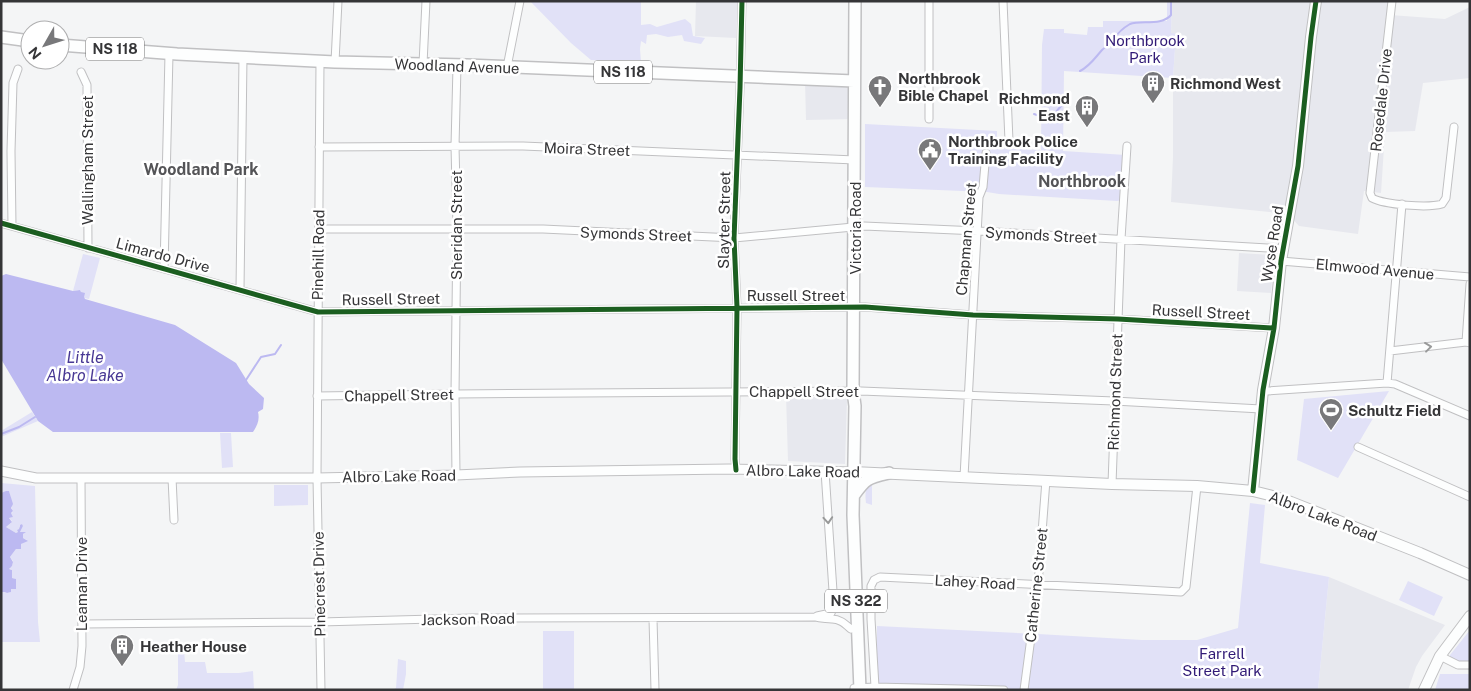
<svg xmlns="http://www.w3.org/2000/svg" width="1471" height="691" viewBox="0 0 1471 691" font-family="'Public Sans',sans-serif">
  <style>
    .built { fill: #e7e8ee }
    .green { fill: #e1e1f7 }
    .water { fill: #bcb9f1 }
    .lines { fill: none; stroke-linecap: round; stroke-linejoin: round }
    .stream { stroke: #bcb9f1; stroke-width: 2 }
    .minor-casing { stroke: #c0c0c2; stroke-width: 9 }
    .tertiary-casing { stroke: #c0c0c2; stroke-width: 11 }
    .secondary-casing { stroke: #c0c0c2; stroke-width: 12 }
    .primary-casing { stroke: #c0c0c2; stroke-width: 14 }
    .minor { stroke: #fdfefe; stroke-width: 7 }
    .tertiary { stroke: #fdfefe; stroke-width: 9 }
    .secondary { stroke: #fdfefe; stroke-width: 10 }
    .primary { stroke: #fdfefe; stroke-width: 11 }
    .cycleway-casing { stroke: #fff; stroke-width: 8 }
    .cycleway { stroke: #1b5e20; stroke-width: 5 }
    .oneway { stroke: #999a9a }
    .labels { text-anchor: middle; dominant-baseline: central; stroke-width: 5; stroke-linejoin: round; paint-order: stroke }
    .shield { fill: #fff; stroke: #727273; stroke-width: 1 }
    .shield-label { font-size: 14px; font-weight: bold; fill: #353537 }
    .park-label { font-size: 15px; fill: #311a76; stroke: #fff }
    .street-label { font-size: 15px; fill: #353537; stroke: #fff }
    .poi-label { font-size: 15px; font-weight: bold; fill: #353537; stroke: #fff; text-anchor: start }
    .neighbourhood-label { font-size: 16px; font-weight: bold; fill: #545457; stroke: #fff }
    .water-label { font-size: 16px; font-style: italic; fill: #483894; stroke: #fff }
  </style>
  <rect width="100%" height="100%" fill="#f4f5f6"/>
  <path class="built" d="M696 1H738L736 38 695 36Z
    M1172 1H1392L1390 15 1445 19 1470 7V78L1423 83 1415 131 1385 132 1381 193 1364 191 1358 234 1299 226 1288 214 1171 202 1173 157V78L1176 34H1171Z
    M805 81 853 82 854 119 806 120Z
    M1239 253 1274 255 1271 293 1237 291Z
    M786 395 847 399 845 464 788 461Z
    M1329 577 1445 625 1422 656 1416 667 1408 690H1318Z"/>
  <path class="green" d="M530 1H641V25L650 24 657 27 685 19 691 24 693 36 705 38 701 44 684 41 682 35 668 37 656 34 647 35 646 44 641 41 640 49 641 62 591 60 571 43Z
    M1167 1H1172L1171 33 1176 34 1173 78 1064 71 1063 151 1126 155 1124 200 1117 201 999 194 987 192 865 187V124L997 131V148L1041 150 1042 45 1044 29H1064V33L1087 35 1088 27H1103V21H1167Z
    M83 254 100 258 89 299 84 298 80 290 73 291Z
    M1389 391 1338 478 1297 460 1304 399Z
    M32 412 38 421 1 437V431Z
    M220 433H231L233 467 222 468Z
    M872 482V505L866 503C865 495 865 490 869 483Z
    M1 483 35 486 38 622 40 642H1V592H6L7 593 11 592V589L16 587V579L12 578V570L9 568 12 566 13 561 10 557 16 549 21 548V544L27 540 23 538V534L25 532H20L23 526 22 524 19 526V529L17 530 18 532 16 533 6 527 11 523 12 521 9 518 13 517 11 513 13 512C10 506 12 498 9 491L1 493Z
    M274 485H308V505L274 506Z
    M1250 503 1265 505 1260 563 1329 577 1318 690H1030L876 685 877 626 1038 634 1142 640H1197L1238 628Z
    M1408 581 1443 597 1434 616 1399 600Z
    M1470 630V663H1459L1450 659V655Z
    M543 631H574V690H543Z
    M184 651 185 662H205L207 673H239L253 671 254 690H176L178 685V652Z
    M398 659 406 661V674L403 690H393L396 688Z
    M1440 674H1470V690H1435Z"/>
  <path class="water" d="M6 274 73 291 80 290 81 292 85 293 84 297 85 299 175 325 236 363 249 384 264 398 263 409 258 412C260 420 257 426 253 432H53L38 421 1 359V276Z
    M6 491H9L13 504 11 508 13 511 11 513 13 517 9 518 12 522 6 527 16 533 18 532 17 530 19 529 20 525 22 524 23 526 20 532H26L23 534V538L28 541 21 544V549H16L10 557 13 562 12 566 9 569 12 570V578L16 579V589H11V592L7 593 5 592H1V493Z"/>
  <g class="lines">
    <path class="stream" d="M1080 71C1090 66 1094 59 1102 50 1105 47 1111 44 1113 40 1117 34 1123 28 1130 24 1141 20 1162 26 1171 15V1
      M1034 114 1045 118 1056 112 1061 106
      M246 380 261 357 275 354 281 345
      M1 434 19 427 35 417"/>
    <g class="minor-casing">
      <path id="minor" d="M929 1V119
        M1003 1 1009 141
        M1392 1 1370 193 1372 198C1385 205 1428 208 1442 204L1446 198 1454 127
        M320 61 317 478 321 690
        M335 62 338 1
        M423 64 426 1
        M507 67 520 1
        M81 72 87 85 88 248
        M319 147 523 146 855 160
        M1 223 318 312 865 307 973 315 1118 319 1274 328
        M12 226 11 151 13 83 18 69
        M319 229H543L734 238 864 226 978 231 1283 249
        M1281 261 1470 277
        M164 269 169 54
        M240 290 243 57
        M1466 342 1470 284
        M1390 351 1466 342 1470 343
        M1387 383 1402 204
        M1263 390 1267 391 1387 383 1395 384 1470 416
        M317 396 455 394 861 391 1114 401 1261 409
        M1358 447 1470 497
        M736 470 735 459 737 307 734 238 740 88 742 1
        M456 475 455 394 457 228 455 146 457 66
        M964 477 979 197 983 187 986 153
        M172 478 174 520
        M1112 484 1121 239 1127 146
        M817 616 831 613 834 606 825 471
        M653 619 655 690
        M82 624 320 622 472 618 815 617C821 619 826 618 832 619 840 619 845 624 851 629
        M1440 656 1458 665H1470
        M875 687 871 619V586L874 580 880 577 1109 588 1181 592 1186 587 1197 486
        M854 688 875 687 1004 690
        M73 690 80 667 82 646 81 478
        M1024 690 1038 585 1046 480"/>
    </g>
    <g class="tertiary-casing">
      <path id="tertiary" d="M1 471 36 478H317L456 475 520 472 729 469 853 472"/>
    </g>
    <g class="secondary-casing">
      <path id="secondary" d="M853 472 1112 484 1197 486 1253 491 1269 495 1291 502 1420 553 1470 575
        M1253 491 1263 390 1274 328 1281 261 1298 166 1311 37 1316 1
        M1424 690 1440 656 1470 616"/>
    </g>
    <g class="primary-casing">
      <path id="primary" d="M855 1 853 391 855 406 853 515 860 690
        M1 37 30 41
        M60 45 177 54 335 62 467 65 854 81
        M854 495C866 478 868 478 889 473"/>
    </g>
    <use href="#minor" class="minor"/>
    <use href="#tertiary" class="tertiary"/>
    <use href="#secondary" class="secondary"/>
    <use href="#primary" class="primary"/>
    <g class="cycleway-casing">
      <path id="cycleway" d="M1 223 318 312 865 307 973 315 1118 319 1274 328
        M736 470 735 459 737 307 734 238 740 88 742 1
        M1253 491 1263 390 1274 328 1281 261 1298 166 1311 37 1316 1"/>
    </g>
    <use href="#cycleway" class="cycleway"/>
  </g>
  <defs><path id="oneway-chevron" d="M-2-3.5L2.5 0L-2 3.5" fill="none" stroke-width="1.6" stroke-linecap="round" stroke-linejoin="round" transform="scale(1.25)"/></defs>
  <g class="oneway">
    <use href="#oneway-chevron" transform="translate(1428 347) rotate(-7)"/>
    <use href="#oneway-chevron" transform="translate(828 520) rotate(86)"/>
  </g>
  <defs>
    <g id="building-pin" transform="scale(1.25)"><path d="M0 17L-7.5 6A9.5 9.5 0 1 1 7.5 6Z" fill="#78787a" stroke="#fff"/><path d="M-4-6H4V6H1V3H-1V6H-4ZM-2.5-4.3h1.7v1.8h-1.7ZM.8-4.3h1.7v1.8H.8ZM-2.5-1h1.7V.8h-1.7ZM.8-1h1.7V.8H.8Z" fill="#fff"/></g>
    <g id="church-pin" transform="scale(1.25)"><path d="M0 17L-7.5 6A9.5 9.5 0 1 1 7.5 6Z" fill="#78787a" stroke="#fff"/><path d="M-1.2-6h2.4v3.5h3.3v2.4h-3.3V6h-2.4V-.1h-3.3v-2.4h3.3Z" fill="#fff"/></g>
    <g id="civic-pin" transform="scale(1.25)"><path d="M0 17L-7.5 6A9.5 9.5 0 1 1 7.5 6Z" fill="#78787a" stroke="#fff"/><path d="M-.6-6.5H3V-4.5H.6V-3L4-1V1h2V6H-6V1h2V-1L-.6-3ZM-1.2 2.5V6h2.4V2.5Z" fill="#fff"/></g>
    <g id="stadium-pin" transform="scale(1.25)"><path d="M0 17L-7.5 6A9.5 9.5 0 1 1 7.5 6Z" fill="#78787a" stroke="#fff"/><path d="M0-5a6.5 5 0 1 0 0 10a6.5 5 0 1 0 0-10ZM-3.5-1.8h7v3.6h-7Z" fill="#fff"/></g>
  </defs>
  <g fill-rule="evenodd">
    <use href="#building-pin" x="1153" y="83"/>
    <use href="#church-pin" x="880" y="87"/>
    <use href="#building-pin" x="1087" y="107"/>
    <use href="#civic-pin" x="930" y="150"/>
    <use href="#stadium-pin" x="1331" y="410"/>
    <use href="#building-pin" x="122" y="646"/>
  </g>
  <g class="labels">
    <g class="shield">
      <rect x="86" y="37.5" width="58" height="23" rx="4"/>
      <rect x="594" y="60.5" width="58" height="23" rx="4"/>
      <rect x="825" y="589.5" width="62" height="23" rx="4"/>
    </g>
    <g class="shield-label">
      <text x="115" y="49">NS 118</text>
      <text x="623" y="72">NS 118</text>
      <text x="856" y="601">NS 322</text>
    </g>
    <g class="park-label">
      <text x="1145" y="40">Northbrook<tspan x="1145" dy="17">Park</tspan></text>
      <text x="1222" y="653">Farrell<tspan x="1222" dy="17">Street Park</tspan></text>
    </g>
    <g class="street-label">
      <text transform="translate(457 66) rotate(2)">Woodland Avenue</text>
      <text transform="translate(1381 100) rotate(-84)">Rosedale Drive</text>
      <text transform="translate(587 149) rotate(2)">Moira Street</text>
      <text transform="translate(87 160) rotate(-90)">Wallingham Street</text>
      <text transform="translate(724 220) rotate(-89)">Slayter Street</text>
      <text transform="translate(456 225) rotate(-90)">Sheridan Street</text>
      <text transform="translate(855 228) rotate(-90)">Victoria Road</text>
      <text transform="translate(636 234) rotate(2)">Symonds Street</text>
      <text transform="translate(1041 235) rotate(3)">Symonds Street</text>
      <text transform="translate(966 239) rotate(-85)">Chapman Street</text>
      <text transform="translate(1272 244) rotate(-81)">Wyse Road</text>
      <text transform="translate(163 255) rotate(15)">Limardo Drive</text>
      <text transform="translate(318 255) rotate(-89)">Pinehill Road</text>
      <text transform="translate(1375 269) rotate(5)">Elmwood Avenue</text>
      <text x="796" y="295">Russell Street</text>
      <text transform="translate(391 299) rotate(-1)">Russell Street</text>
      <text transform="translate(1201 312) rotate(3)">Russell Street</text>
      <text x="804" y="391">Chappell Street</text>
      <text transform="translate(1115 392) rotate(-88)">Richmond Street</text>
      <text transform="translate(399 395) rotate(-1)">Chappell Street</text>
      <text transform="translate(803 471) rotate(1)">Albro Lake Road</text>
      <text transform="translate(399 476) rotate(-1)">Albro Lake Road</text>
      <text transform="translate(1323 516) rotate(21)">Albro Lake Road</text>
      <text transform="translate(975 582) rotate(3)">Lahey Road</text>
      <text transform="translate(81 584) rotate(-90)">Leaman Drive</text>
      <text transform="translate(319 584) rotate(-91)">Pinecrest Drive</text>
      <text transform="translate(1036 585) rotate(-84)">Catherine Street</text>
      <text transform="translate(468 619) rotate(-1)">Jackson Road</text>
    </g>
    <g class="poi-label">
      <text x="898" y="78">Northbrook<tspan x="898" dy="17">Bible Chapel</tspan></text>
      <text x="1170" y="83">Richmond West</text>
      <text x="1070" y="98" text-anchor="end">Richmond<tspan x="1070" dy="17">East</tspan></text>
      <text x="948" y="141">Northbrook Police<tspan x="948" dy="17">Training Facility</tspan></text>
      <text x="1348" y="410">Schultz Field</text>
      <text x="140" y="646">Heather House</text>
    </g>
    <g class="neighbourhood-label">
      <text x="201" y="169">Woodland Park</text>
      <text x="1082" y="181">Northbrook</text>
    </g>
    <g class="water-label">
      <text x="85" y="357">Little<tspan x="85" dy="18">Albro Lake</tspan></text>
    </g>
  </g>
  <rect width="1471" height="691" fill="none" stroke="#353537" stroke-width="5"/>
  <g transform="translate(45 45) rotate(231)"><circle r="24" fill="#ffffff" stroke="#aeaeaf"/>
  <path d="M0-4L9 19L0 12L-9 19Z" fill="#78787a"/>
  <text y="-8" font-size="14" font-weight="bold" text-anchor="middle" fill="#353537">N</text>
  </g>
</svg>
